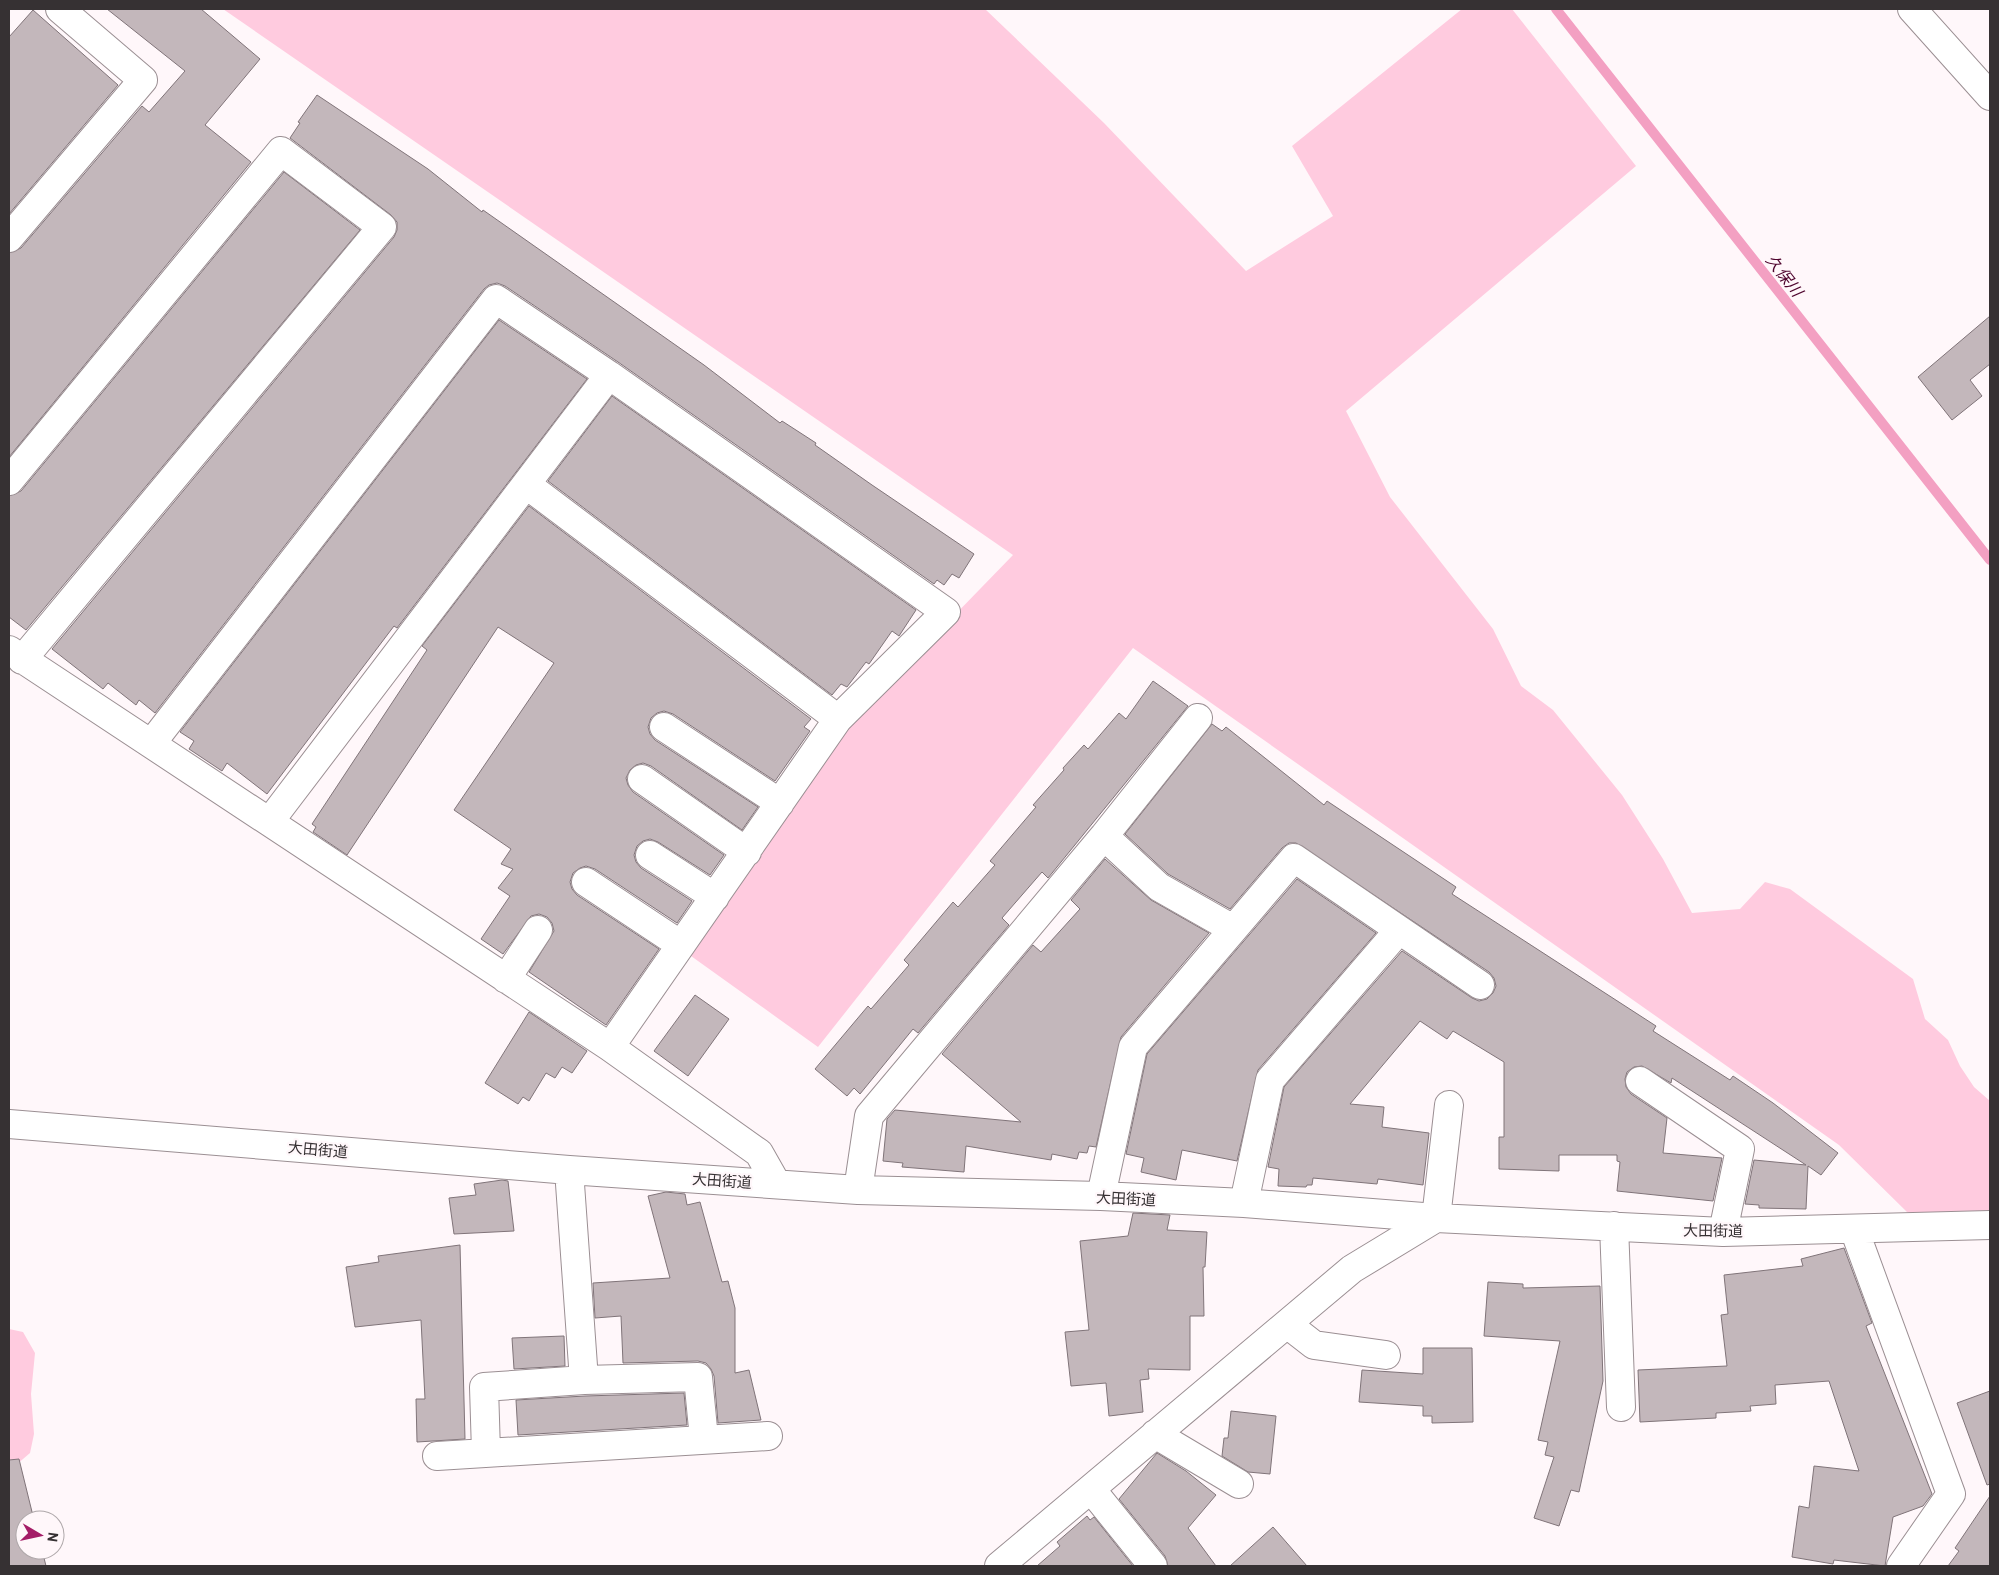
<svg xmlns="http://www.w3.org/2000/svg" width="1999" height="1575" viewBox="0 0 1999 1575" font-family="Barlow,'Noto Sans JP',sans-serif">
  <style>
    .green { fill: #ffcbdf }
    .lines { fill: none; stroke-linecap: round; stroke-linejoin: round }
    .stream { stroke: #f3a0c2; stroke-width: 10 }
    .building { fill: #c3b7bb; stroke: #807479 }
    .minor-casing { stroke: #9b8f93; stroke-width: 30 }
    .minor { stroke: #fff; stroke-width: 28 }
    .labels { text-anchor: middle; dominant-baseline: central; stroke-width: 4.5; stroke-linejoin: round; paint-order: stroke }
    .street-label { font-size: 15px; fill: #363133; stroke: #fff7fa }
    .water-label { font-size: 16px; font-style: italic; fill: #4e042d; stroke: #fff7fa }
  </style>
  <rect width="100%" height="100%" fill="#fff7fa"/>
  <path class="green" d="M223 9H985L1104 123 1246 271 1333 216 1292 146 1462 9H1512L1636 166 1346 411 1390 497 1493 629 1521 686 1553 710 1622 795 1663 859 1692 913 1740 909 1765 882 1790 889 1913 979 1925 1019 1948 1040 1960 1066 1974 1087 1990 1101V1215L1921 1216 1907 1212 1839 1145 1133 648 818 1047 691 956 848 725 1013 555Z
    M9 1329 23 1332 35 1353 31 1394 34 1434 30 1453 9 1471Z"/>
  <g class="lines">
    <path class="stream" d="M1556 9 1990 560"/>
  </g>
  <path class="building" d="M107 9H201L260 59 205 125 251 162 9 457V253L21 248 142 106 149 112 185 71Z
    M33 10 118 85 9 214V37Z
    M317 95 428 169 482 212 483 210 704 365 780 423 782 421 816 443 815 445 872 485 974 554 959 578 952 574 944 585 937 580 934 584 618 362 505 286 497 283 489 285 484 289 155 713 139 700 136 705 108 683 103 689 52 649 394 237 397 230V222L391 215 290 138 300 123 298 122Z
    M284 172 360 230 26 630 9 617V496L21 491Z
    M1990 316V364L1970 380 1982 396 1952 420 1918 377Z
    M499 320 587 379 397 628 394 626 267 794 227 763 222 771 189 749 194 741 180 732Z
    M612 396 916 610 899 636 892 631 869 664 866 662 847 687 841 684 832 695 548 481Z
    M529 506 811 719 804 727 810 731 775 781 673 714 664 711 657 713 651 718 648 727 650 734 655 740 758 807 742 830 651 766 643 763 636 765 630 770 626 778 628 785 633 792 724 855 710 875 658 842 650 839 643 841 637 846 634 855 636 862 641 868 692 901 677 923 595 869 586 866 580 868 573 873 570 882 572 889 577 895 659 949 606 1025 529 972 554 931 552 923 547 917 539 914 531 916 503 954 481 939 510 896 498 888 513 869 501 864 511 849 454 810 554 663 498 627 347 855 313 832 316 827 312 824 427 650 422 646Z
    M1153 681 1188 706 1048 878 1042 872 1002 918 1009 925 918 1033 913 1029 860 1094 854 1088 847 1096 815 1069 868 1006 871 1009 909 965 904 960 953 902 958 907 995 865 990 861 1036 807 1033 805 1064 770 1063 768 1084 745 1088 749 1119 713 1126 719Z
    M1212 724 1222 731 1226 727 1324 805 1327 801 1456 887 1452 894 1656 1026 1653 1031 1730 1080 1733 1076 1773 1103 1838 1153 1821 1175 1808 1166 1806 1209 1759 1208V1205L1745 1204 1754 1160 1806 1165 1672 1078 1671 1083 1642 1066 1634 1067 1627 1072 1625 1079 1626 1087 1631 1094 1667 1118 1663 1153 1722 1158 1713 1201 1617 1191 1620 1162 1617 1161V1155H1559V1171L1499 1169V1137H1504V1062L1453 1031 1447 1039 1420 1021 1350 1104 1384 1107 1382 1127 1429 1133 1423 1185 1378 1179 1377 1184 1313 1178 1312 1185H1307L1306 1187 1278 1186 1279 1169 1268 1167 1284 1087 1402 951 1472 998 1479 1001 1487 999 1493 993 1496 986 1494 978 1489 972 1296 843H1289L1282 848 1230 909 1168 874 1125 834Z
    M1105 859 1151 900 1209 933 1121 1037 1096 1147 1089 1146 1087 1153 1079 1152 1077 1159 1052 1154 1051 1160 966 1146 964 1172 902 1167 903 1163 883 1161 887 1119 895 1110 1021 1122 942 1054 1033 945 1041 952 1080 909 1071 900Z
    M1297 879 1376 933 1258 1070 1237 1161 1182 1150 1176 1180 1141 1172 1144 1158 1126 1154 1147 1054Z
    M695 995 729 1019 688 1076 654 1051Z
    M529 1012 587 1051 572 1073 562 1067 555 1078 546 1073 529 1101 523 1097 518 1104 485 1083Z
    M502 1180 508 1181 514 1231 454 1234 449 1198 476 1195 474 1184Z
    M666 1192 685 1194 687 1205 700 1202 722 1282 728 1281 735 1308V1373L749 1370 761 1420 718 1423 714 1376 711 1369 706 1363 698 1361 623 1363 621 1316 595 1318 593 1283 670 1278 648 1196Z
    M1133 1213 1170 1215 1167 1230 1207 1232 1205 1267H1203L1204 1316H1190V1370L1148 1369 1149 1379 1140 1380 1143 1412 1109 1416 1106 1383 1071 1386 1065 1332 1089 1330 1080 1241 1128 1236Z
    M460 1245 465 1439 417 1442 416 1399H425L421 1320 355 1327 346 1267 379 1262 378 1256Z
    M1844 1248 1872 1323 1866 1326 1932 1494 1923 1506 1893 1517 1885 1566 1834 1560 1833 1564 1792 1557 1799 1506 1809 1508 1814 1466 1859 1471 1829 1381 1775 1385 1776 1404 1750 1406 1751 1411 1716 1413V1418L1640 1422 1638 1370 1727 1366 1721 1315 1728 1314 1724 1275 1803 1266 1801 1259Z
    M1488 1282 1523 1284V1288L1600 1286 1603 1381 1579 1492 1571 1490 1559 1526 1534 1518 1554 1457 1545 1455 1548 1442 1538 1440 1560 1341 1484 1336Z
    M564 1336 565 1366 514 1369 512 1338Z
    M1423 1348H1472L1473 1422 1432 1423V1416H1423V1406L1359 1402 1362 1370 1423 1374Z
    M1990 1391V1484L1987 1485 1957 1403Z
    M684 1393 687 1425 518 1435 516 1400 585 1396Z
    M1231 1411 1276 1416 1270 1474 1248 1472 1222 1456 1224 1438H1228Z
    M1157 1453 1186 1471 1216 1495 1188 1528 1216 1566H1168L1165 1556 1119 1499Z
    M19 1459 34 1520H25V1550H42L46 1566H9V1460Z
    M1990 1496V1566H1948L1959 1551 1955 1548Z
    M1087 1516 1090 1520 1094 1517 1133 1566H1037L1060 1546 1057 1542Z
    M1273 1527 1307 1566H1230Z"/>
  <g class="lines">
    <g class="minor-casing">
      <path id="minor" d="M1912 9 1990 96
        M9 238 143 80 60 9
        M9 481 281 151 382 227 22 660
        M9 650 610 1047 759 1153 776 1183
        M664 727 780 803
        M151 744 496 299 609 375
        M642 779 747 852
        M270 821 609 375 946 612 838 719 527 485
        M1104 836 1159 887 1233 929
        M650 855 715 897
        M586 882 681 945
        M506 979 538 930
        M610 1047 838 719
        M1640 1081 1740 1149 1723 1232
        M9 1124 569 1170 858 1190 1101 1196 1244 1203 1436 1218 1723 1232 1990 1225
        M569 1170 584 1380
        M858 1190 869 1116 1104 836 1198 718
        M1101 1196 1133 1047 1294 858 1480 985
        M1244 1203 1270 1080 1399 930
        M1436 1218 1449 1105
        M1614 1226 1621 1407
        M1854 1229 1951 1494 1901 1566
        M1287 1324 1314 1345 1386 1355
        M1155 1434 1239 1484
        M486 1452 484 1387 584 1380 698 1377 704 1439
        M437 1456 768 1436
        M1091 1489 1153 1566
        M999 1566 1352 1269 1436 1218"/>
    </g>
    <use href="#minor" class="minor"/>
  </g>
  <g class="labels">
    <g class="street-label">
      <text transform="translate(318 1149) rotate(5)">大田街道</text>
      <text transform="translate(722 1180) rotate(4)">大田街道</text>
      <text transform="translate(1126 1198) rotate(3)">大田街道</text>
      <text transform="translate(1713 1230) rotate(1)">大田街道</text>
    </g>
    <g class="water-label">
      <text transform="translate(1785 275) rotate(52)">久保川</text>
    </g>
  </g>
  <rect width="1999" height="1575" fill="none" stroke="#363133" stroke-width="20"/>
  <g transform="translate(40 1535) rotate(99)"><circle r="24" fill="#fff7fa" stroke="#afa8aa"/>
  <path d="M0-4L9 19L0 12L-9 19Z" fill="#a41c67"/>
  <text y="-8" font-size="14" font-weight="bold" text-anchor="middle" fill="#363133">N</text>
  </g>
</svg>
